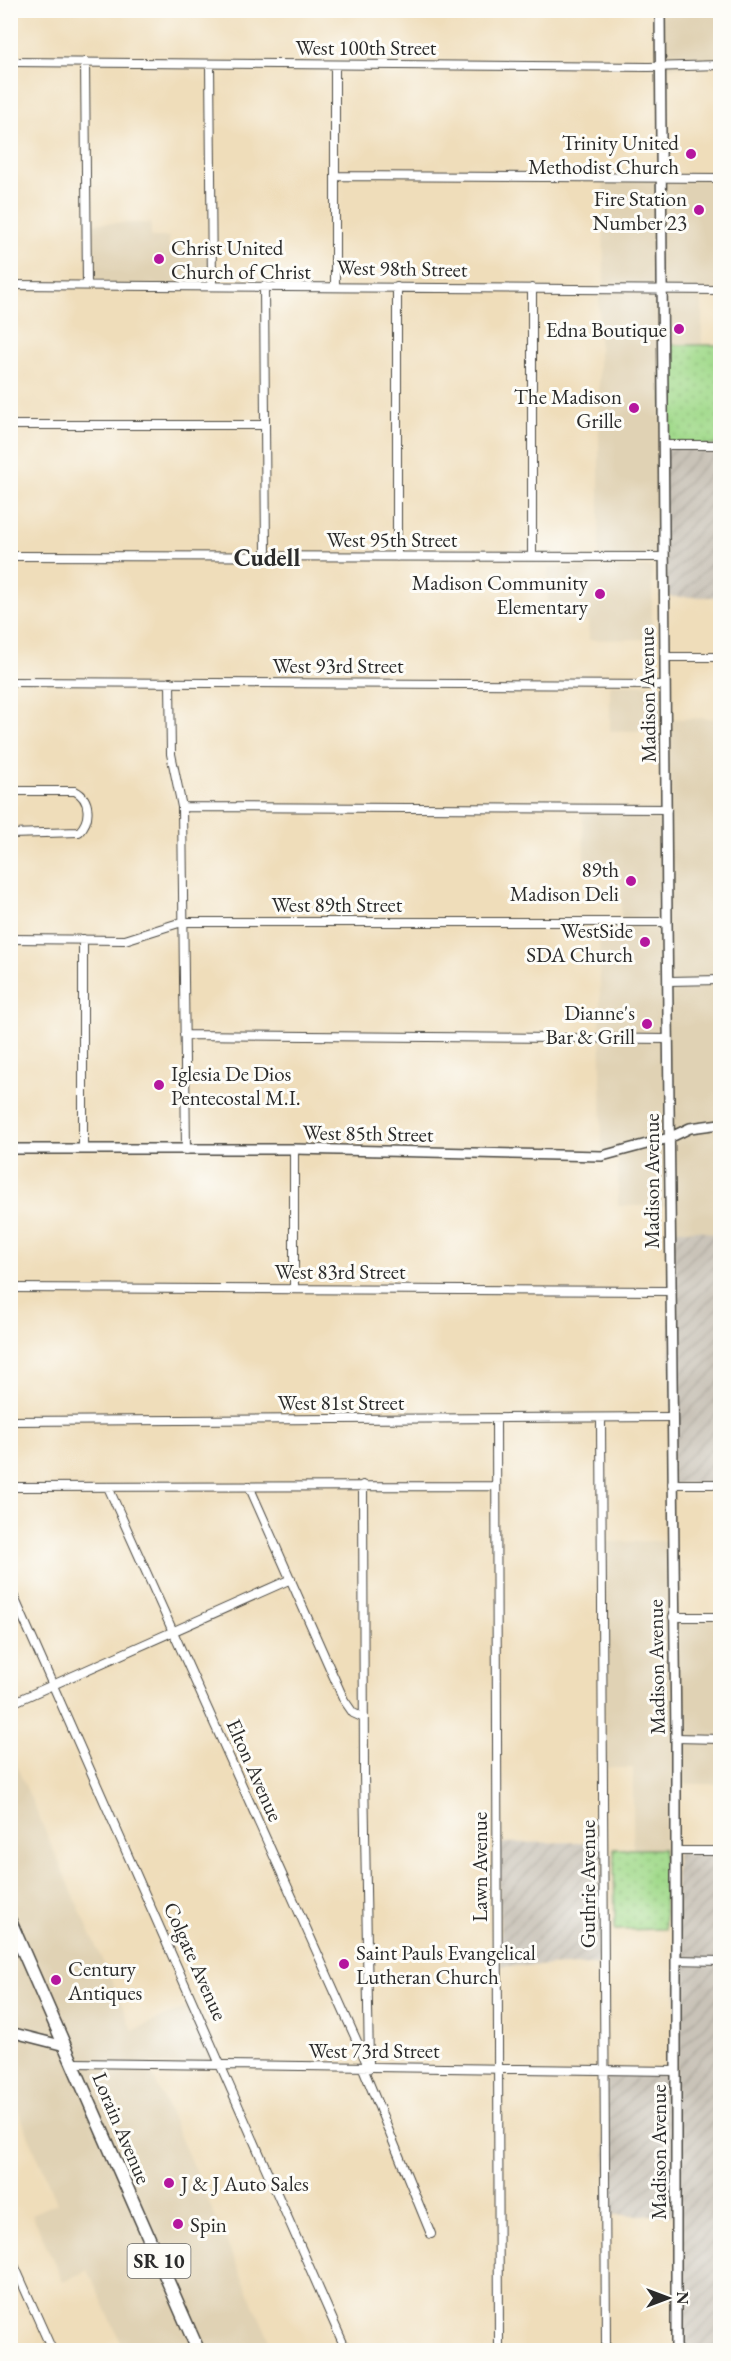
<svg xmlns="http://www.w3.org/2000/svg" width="731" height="2361" viewBox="0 0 731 2361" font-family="'EB Garamond',serif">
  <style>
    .built { fill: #e0d2b4 }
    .industrial { fill: url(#industrial-furrows) }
    .park { fill: url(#park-dots); stroke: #66825c; stroke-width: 1.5 }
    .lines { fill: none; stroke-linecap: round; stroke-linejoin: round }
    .minor-casing { stroke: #484640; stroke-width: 10 }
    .tertiary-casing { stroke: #484640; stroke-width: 12 }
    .primary-casing { stroke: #484640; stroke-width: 15 }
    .minor { stroke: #fff; stroke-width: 8 }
    .tertiary { stroke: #fff; stroke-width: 9 }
    .primary { stroke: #fff; stroke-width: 12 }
    .poi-dot { fill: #b5179e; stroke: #fdfcf7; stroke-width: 2 }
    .labels { text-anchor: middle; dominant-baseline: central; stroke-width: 6; stroke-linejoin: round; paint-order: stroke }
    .shield { fill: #fdfcf7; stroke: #6a6a68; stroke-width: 1.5 }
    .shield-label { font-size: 20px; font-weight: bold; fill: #2b2b2b }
    .street-label { font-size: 21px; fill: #2b2b2b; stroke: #fdfcf7 }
    .poi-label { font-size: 21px; fill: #2b2b2b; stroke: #fdfcf7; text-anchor: end }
    .quarter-label { font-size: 24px; font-weight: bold; fill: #2b2b2b; stroke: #fdfcf7 }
  </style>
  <defs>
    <pattern id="industrial-furrows" width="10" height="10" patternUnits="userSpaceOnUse" patternTransform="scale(1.5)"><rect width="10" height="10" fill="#c9c3b8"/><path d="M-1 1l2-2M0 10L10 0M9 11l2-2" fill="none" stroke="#ada89e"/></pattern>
    <pattern id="park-dots" width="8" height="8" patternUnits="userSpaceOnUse" patternTransform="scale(1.5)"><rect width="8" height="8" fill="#a2da8c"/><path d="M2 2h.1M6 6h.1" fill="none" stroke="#8cbb79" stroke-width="1.8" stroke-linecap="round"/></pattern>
  </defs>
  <rect width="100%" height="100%" fill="#fdfcf7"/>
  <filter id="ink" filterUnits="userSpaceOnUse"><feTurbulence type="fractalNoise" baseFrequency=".0167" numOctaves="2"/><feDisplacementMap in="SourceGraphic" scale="12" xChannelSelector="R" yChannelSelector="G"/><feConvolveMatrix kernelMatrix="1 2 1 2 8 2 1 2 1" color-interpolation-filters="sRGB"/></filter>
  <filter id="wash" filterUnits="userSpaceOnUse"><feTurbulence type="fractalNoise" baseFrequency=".008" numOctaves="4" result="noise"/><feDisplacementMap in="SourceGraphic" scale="24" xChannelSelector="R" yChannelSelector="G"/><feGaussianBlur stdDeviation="1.35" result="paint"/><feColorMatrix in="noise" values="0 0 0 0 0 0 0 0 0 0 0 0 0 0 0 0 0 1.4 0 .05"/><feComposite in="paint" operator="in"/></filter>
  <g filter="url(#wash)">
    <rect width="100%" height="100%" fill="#efddba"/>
    <path class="built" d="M660 11H720V65L661 67Z
      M603 178H720V290H702V345H664V557H599V289L604 288Z
      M87 223H151V237H169V247L212 246V286L87 285Z
      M548 567H652V639L589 640 588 621 548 620Z
      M610 684 665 685 666 719 720 718V1236L700 1230H669L668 1206H618V1152L602 1156 599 923 621 922 620 868 584 867 583 809H666L665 731H610Z
      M673 1541V1617H720V1784H675L676 1849H633V1768H604L602 1542Z
      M10 1751 133 2030 195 2004 222 2066 148 2064 274 2350H124L88 2270 63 2282 32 2214 57 2203 11 2094Z"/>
    <path class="industrial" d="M664 445H720V597H664Z
      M669 1230H700L720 1236V1484H672Z
      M604 1842 605 1965 501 1966 497 1843Z
      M676 1851H720V2350H676V2215H606V2069L676 2071Z"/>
    <path class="park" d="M663 345H720V445H664Z
      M614 1849H664L665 1929 615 1930Z"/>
  </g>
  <g filter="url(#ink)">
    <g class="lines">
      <g class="minor-casing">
        <path id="minor" d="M10 62 649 67 720 65
          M85 62 87 285
          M210 64 212 286
          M335 65V285
          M335 176 720 178
          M10 285 720 290
          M264 286 266 556
          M397 287V557
          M532 288V557
          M10 425H265
          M664 445H720
          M10 556 664 557
          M665 657H720
          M10 682 665 685
          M170 682 171 754 182 807 186 1150
          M10 791H75C91 799 91 820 79 832L10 834
          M182 807 667 809
          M10 939 125 940 182 922H667
          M83 939V1149
          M669 981 720 980
          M184 1035 668 1039
          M294 1149V1289
          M10 1288 670 1291
          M601 1418 606 2350
          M496 1420 499 2350
          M10 1421 672 1417
          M672 1484H720
          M363 1485 364 1773 369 2064
          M249 1486 344 1700 353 1713 364 1718
          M10 1487 496 1486
          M108 1487 369 2068
          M10 1588 346 2350
          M673 1617H720
          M10 1704 291 1579
          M676 1738 720 1739
          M676 1851H720
          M676 1960 720 1961
          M73 2063 676 2071
          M363 2068 431 2234
          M10 2256 52 2350"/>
      </g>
      <g class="tertiary-casing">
        <path id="tertiary" d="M660 10 667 922 676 1738V2350
          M10 1149H294L602 1156 669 1138 690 1128 720 1124
          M10 2032 65 2046"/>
      </g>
      <g class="primary-casing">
        <path id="primary" d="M10 1921 198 2350"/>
      </g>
      <use href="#minor" class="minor"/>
      <use href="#tertiary" class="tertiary"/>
      <use href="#primary" class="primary"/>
    </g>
  </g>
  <g class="poi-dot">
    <circle cx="691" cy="154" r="6"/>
    <circle cx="699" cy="210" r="6"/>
    <circle cx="159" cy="259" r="6"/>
    <circle cx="679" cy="329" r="6"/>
    <circle cx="634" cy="408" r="6"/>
    <circle cx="600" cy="594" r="6"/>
    <circle cx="631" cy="881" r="6"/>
    <circle cx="645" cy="942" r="6"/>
    <circle cx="647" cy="1024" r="6"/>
    <circle cx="159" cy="1085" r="6"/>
    <circle cx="344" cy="1964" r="6"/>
    <circle cx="56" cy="1980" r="6"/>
    <circle cx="169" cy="2183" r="6"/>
    <circle cx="178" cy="2224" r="6"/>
  </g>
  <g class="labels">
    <rect class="shield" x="127.5" y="2244" width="63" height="34" rx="4.5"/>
    <g class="shield-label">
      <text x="159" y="2261">SR 10</text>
    </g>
    <g class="street-label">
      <text x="366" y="47">West 100th Street</text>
      <text transform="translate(402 268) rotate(1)">West 98th Street</text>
      <text x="392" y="539">West 95th Street</text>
      <text x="338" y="665">West 93rd Street</text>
      <text transform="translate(647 695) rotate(-91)">Madison Avenue</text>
      <text x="337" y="904">West 89th Street</text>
      <text transform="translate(368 1133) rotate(1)">West 85th Street</text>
      <text transform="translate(651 1181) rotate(-90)">Madison Avenue</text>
      <text x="340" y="1271">West 83rd Street</text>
      <text x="341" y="1402">West 81st Street</text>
      <text transform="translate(656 1667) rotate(-91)">Madison Avenue</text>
      <text transform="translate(255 1770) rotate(66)">Elton Avenue</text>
      <text transform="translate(479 1867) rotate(-90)">Lawn Avenue</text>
      <text transform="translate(587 1884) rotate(-90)">Guthrie Avenue</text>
      <text transform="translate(196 1961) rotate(66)">Colgate Avenue</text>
      <text x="374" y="2050">West 73rd Street</text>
      <text transform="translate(122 2128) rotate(67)">Lorain Avenue</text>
      <text transform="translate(658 2152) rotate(-90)">Madison Avenue</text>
    </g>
    <g class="poi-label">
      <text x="679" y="142">Trinity United<tspan x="679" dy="24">Methodist Church</tspan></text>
      <text x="687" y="198">Fire Station<tspan x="687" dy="24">Number 23</tspan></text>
      <text x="171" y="247" text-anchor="start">Christ United<tspan x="171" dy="24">Church of Christ</tspan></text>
      <text x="667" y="329">Edna Boutique</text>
      <text x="622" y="396">The Madison<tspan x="622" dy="24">Grille</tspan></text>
      <text x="588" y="582">Madison Community<tspan x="588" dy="24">Elementary</tspan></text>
      <text x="619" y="869">89th<tspan x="619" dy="24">Madison Deli</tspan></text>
      <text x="633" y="930">WestSide<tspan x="633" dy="24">SDA Church</tspan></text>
      <text x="635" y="1012">Dianne's<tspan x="635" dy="24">Bar &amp; Grill</tspan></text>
      <text x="171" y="1073" text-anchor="start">Iglesia De Dios<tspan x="171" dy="24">Pentecostal M.I.</tspan></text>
      <text x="356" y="1952" text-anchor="start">Saint Pauls Evangelical<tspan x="356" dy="24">Lutheran Church</tspan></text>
      <text x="68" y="1968" text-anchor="start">Century<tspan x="68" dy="24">Antiques</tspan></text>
      <text x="181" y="2183" text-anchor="start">J &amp; J Auto Sales</text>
      <text x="190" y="2224" text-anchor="start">Spin</text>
    </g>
    <g class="quarter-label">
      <text x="267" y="557">Cudell</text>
    </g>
  </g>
  <rect width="731" height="2361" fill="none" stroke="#fdfcf7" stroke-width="36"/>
  <g transform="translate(668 2298) rotate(90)" stroke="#fdfcf7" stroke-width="4.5" paint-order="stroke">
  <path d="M0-4.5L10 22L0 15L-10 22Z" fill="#2b2b2b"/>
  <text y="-9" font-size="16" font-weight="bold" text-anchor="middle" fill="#2b2b2b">N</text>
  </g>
</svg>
